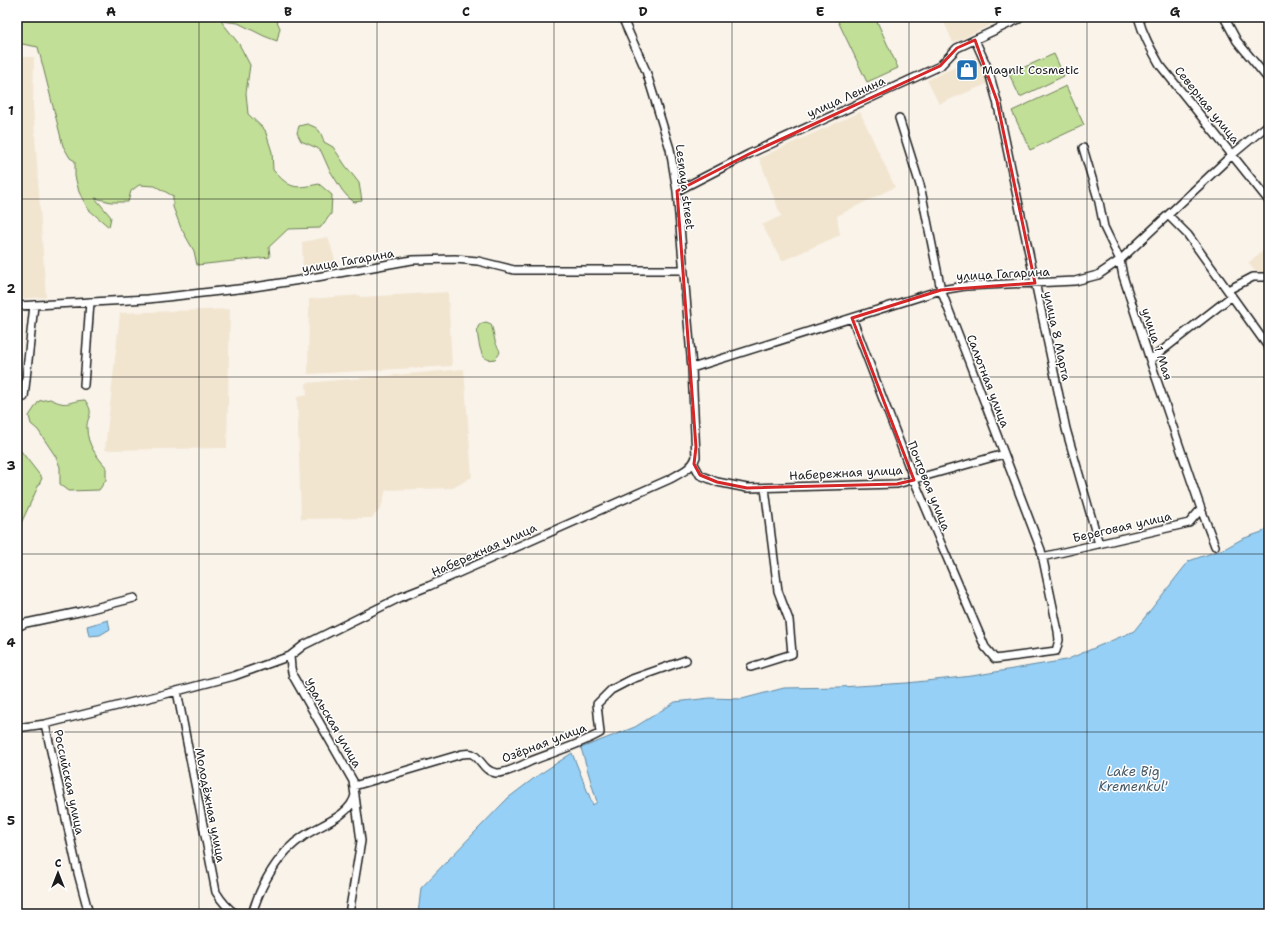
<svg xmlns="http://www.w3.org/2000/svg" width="1286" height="931" viewBox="0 0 1286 931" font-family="'Shantell Sans',sans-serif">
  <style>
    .built { fill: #f2e5d0 }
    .green { fill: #c1df96; stroke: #6e7e59 }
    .water { fill: #96d0f6; stroke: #65889f }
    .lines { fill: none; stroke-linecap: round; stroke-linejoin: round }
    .minor-casing { stroke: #1c1c1c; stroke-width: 10 }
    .minor { stroke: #fff; stroke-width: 7 }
    .marked { fill: none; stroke: #d62828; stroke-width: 3; stroke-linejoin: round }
    .grid { fill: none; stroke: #1c1c1c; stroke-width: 1; stroke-opacity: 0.55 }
    .labels { text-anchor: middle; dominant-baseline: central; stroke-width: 3; stroke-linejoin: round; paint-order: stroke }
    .poi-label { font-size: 12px; fill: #1c1c1c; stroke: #fff; text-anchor: start }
    .street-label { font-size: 12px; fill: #1c1c1c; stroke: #fff }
    .water-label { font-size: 13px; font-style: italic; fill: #475b68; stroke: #fff }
    .neatline { fill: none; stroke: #1c1c1c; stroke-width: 1.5 }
    .grid-label { font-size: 13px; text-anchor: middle; font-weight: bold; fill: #1c1c1c }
  </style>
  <rect width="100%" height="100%" fill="#f9f3ea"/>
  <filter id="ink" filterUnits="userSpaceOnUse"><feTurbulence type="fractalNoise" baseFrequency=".025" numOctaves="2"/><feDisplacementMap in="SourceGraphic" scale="8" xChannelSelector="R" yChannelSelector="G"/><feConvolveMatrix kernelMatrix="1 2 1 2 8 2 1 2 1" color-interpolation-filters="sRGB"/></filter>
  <g filter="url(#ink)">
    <path class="built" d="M942 17H1007L953 43Z
      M979 56 987 73V84L939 104 927 80Z
      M17 57H34L33 105 46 297 17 299Z
      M860 112 895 187 837 216 840 235 782 261 762 225 781 216 759 158Z
      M328 237 336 263 303 271 302 242Z
      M1269 245V273L1255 271 1248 263Z
      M448 292 452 366 308 374 309 299 359 295 361 297Z
      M230 309 227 448 105 450 120 313Z
      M464 369 472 477 453 488 386 490 381 508 372 518 301 519 297 397 307 395 306 383Z"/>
    <path class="green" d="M17 17H275L280 28 277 41 264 36 238 23 221 21 239 44 250 65 246 93 248 114 265 130 272 152 273 170C291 189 293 189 319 184L332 195 331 214 320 228 288 229 269 247 270 257 197 265 194 251 181 228 173 207V196L155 186 139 185 131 191 128 202H111L95 198 111 217 109 227 88 209 79 192 75 176V161L70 158 63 146 38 47 17 43Z
      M836 17H875L898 68 867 82Z
      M1054 54 1064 76 1020 97 1009 74Z
      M1066 86 1084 125 1030 150 1012 111Z
      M307 124C319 128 320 130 324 142L333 147 345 165 359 183 362 201 354 202 347 196 342 190 329 169 321 151 317 148 301 141 297 133 299 126Z
      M486 322 491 324C493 330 494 336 495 341 498 351 504 350 495 359 490 360 486 360 483 356 480 352 476 331 478 327 479 324 483 323 486 322Z
      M50 399C69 408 67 401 85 400 96 416 86 415 87 429 87 444 97 457 106 467V480L99 490 69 491 60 484V467L56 457 38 430 31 424 29 416 39 401Z
      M17 446 42 478 17 532Z"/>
    <path class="water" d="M1269 527V914H418L421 888 508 798 537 776 572 753 593 805 597 802 581 748 635 727 675 702 710 698 742 699 784 688 840 687 907 683 972 676 1066 660 1134 631 1189 561 1226 548 1242 539 1262 532Z
      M108 620 110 629 100 635 89 636 87 626Z"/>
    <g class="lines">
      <g class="minor-casing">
        <path id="minor" d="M1138 17C1143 35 1151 49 1160 65L1269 201
          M1224 17 1237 41 1269 80
          M975 40 988 69 997 101 1066 429 1099 544
          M1083 148 1099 202 1104 227 1120 260 1123 276 1150 360 1201 509 1215 546
          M677 191 749 154 940 66 957 48 1019 19 1020 17
          M1168 215 1188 235 1269 348
          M1228 290 1253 277H1269
          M17 306 148 299 247 288 300 280 412 260 455 259 478 261 514 270H683
          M852 318 914 480 985 647 995 659 1056 651 1059 640 1058 631 1041 550 971 367 941 290 920 185 899 118
          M1150 360 1232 296
          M692 368 941 290 965 286 1075 281 1098 275 1120 260 1233 154 1269 124
          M84 385 90 302
          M24 397 34 305
          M694 464 700 475 717 482 747 488 897 484 1004 454
          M1042 557 1189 523 1201 509
          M17 627 26 623 79 612 134 598
          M751 667 792 654 789 620 778 591 765 488
          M177 691 216 892C222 902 227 908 236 914
          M45 724 78 873 89 914
          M17 728 45 724 177 691 234 676 290 656
          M354 786 462 754C465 754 469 753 472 754 481 758 483 771 496 773 504 774 523 765 531 761 554 752 579 745 600 733L597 704 611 690 632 679 686 660
          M252 914C259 890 270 869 287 850 292 845 298 840 304 836 319 825 351 816 355 795
          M349 914 361 841 353 781 293 676 291 668 290 656 304 645 401 597 429 586 670 479C680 473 692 469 696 457L692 368 677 191 670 149 646 71 622 17"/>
      </g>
      <use href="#minor" class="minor"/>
    </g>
  </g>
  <path class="marked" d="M975 40 997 101 1035 283 941 290 852 318 914 480 897 484 747 488 717 482 700 475 694 464 696 447 677 191 749 154 940 66 957 48Z"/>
  <path class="grid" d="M199 17V914M377 17V914M554 17V914M732 17V914M909 17V914M1087 17V914M17 199H1269M17 377H1269M17 554H1269M17 732H1269"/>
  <defs>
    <g id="shop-square" transform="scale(1.15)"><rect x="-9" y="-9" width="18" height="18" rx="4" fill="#1f6fb2" stroke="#fff"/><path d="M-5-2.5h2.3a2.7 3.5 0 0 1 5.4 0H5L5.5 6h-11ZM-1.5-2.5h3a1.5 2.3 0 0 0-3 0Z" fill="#fff"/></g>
  </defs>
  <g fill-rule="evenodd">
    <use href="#shop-square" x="967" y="70"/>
  </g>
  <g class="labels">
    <g class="poi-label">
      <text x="982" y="70">Magnit Cosmetic</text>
    </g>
    <g class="street-label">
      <text transform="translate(846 97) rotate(-24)">улица Ленина</text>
      <text transform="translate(1207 105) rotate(51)">Северная улица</text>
      <text transform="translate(685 187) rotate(83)">Lesnaya street</text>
      <text transform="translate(348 261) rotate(-10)">улица Гагарина</text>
      <text transform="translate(1003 274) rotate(-3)">улица Гагарина</text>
      <text transform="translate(1057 336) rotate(78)">улица 8 Марта</text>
      <text transform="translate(1157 344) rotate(72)">улица 1 Мая</text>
      <text transform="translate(988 381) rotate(69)">Салютная улица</text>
      <text transform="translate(846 473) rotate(-3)">Набережная улица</text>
      <text transform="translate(929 486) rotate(68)">Почтовая улица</text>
      <text transform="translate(1122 527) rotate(-13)">Береговая улица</text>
      <text transform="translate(484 550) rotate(-24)">Набережная улица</text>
      <text transform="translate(333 723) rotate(60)">Уральская улица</text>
      <text transform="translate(544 743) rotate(-21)">Озёрная улица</text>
      <text transform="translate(69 782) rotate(78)">Российская улица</text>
      <text transform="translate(210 805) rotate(79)">Молодёжная улица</text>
    </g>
    <g class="water-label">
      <text x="1133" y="771">Lake Big<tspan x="1133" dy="15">Kremenkul'</tspan></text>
    </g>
  </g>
  <rect width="1286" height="931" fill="none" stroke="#fff" stroke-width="44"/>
  <g transform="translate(58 873)" stroke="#ffffff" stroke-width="3" paint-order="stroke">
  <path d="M0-3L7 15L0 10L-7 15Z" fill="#1c1c1c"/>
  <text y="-6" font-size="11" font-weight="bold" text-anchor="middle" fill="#1c1c1c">С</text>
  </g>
  <rect x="22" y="22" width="1242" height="887" class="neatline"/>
  <g class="grid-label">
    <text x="111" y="16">A</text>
    <text x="288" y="16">B</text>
    <text x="466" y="16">C</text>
    <text x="643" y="16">D</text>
    <text x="820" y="16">E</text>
    <text x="998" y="16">F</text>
    <text x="1175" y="16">G</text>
    <text x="11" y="115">1</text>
    <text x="11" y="293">2</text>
    <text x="11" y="470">3</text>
    <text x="11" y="647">4</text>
    <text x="11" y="825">5</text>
  </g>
</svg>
